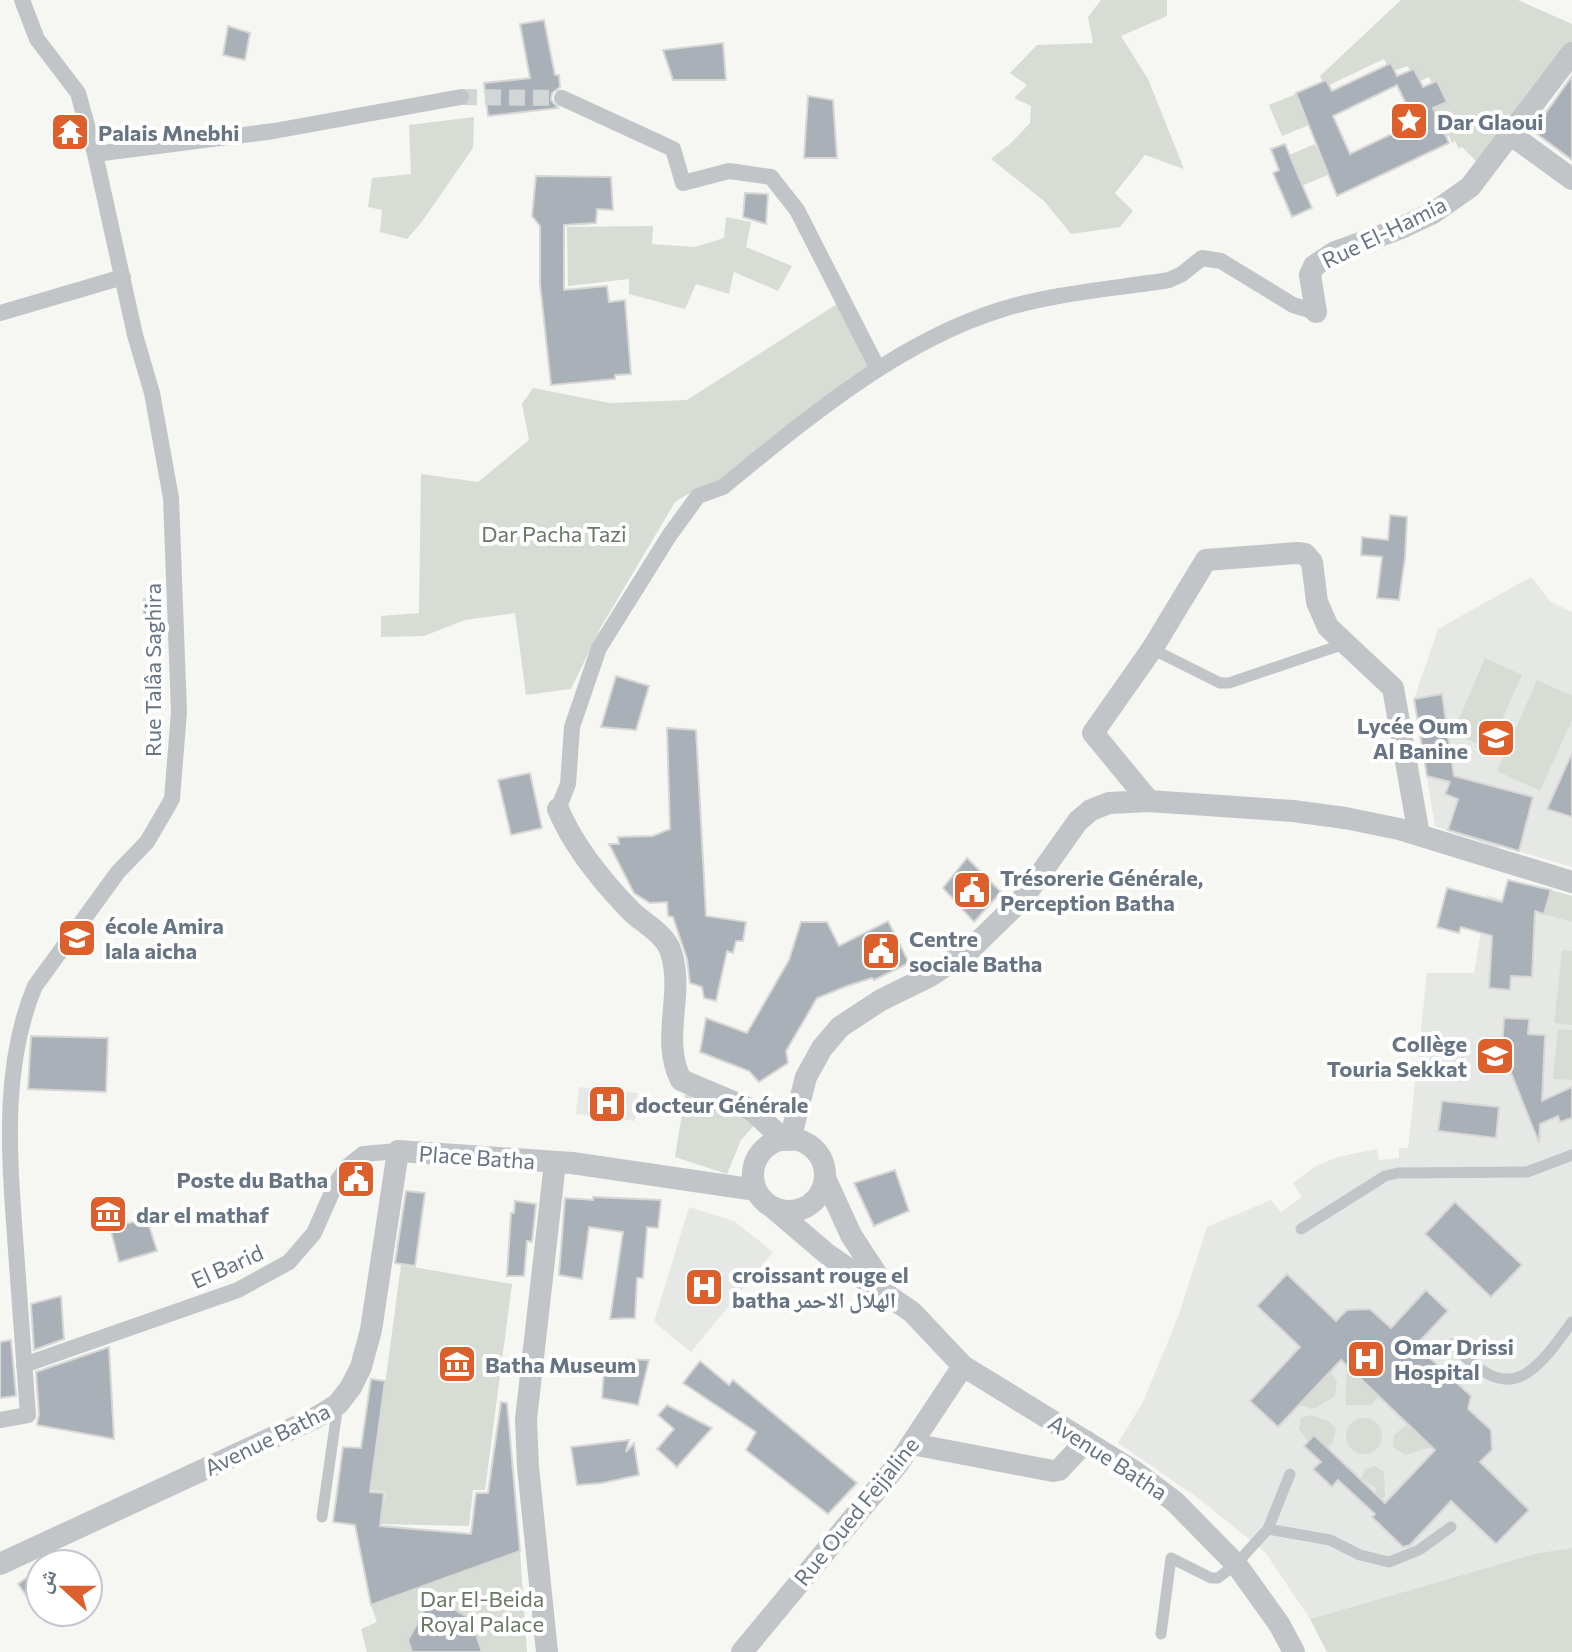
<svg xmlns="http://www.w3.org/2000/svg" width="1572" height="1652" viewBox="0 0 1572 1652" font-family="Commissioner,'Noto Naskh Arabic',sans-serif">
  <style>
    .built { fill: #e6e8e6 }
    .green { fill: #d7ddd4 }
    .building { fill: #aab0b7; stroke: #d7d7d5; stroke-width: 2; fill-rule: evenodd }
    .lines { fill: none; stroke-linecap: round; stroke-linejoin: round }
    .pedestrian-tunnel { stroke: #d2d6d7; stroke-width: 16; stroke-dasharray: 16 8; stroke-linecap: butt }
    .service { stroke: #c1c5c8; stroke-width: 11 }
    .pedestrian { stroke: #c1c5c8; stroke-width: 16 }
    .minor { stroke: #c1c5c8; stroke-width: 22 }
    .labels { text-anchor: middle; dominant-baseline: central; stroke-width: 8; stroke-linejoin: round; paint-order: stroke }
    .poi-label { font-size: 22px; font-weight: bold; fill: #667483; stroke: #fff; text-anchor: start }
    .street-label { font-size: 22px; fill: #667483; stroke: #fff }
    .park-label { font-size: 22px; fill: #687a64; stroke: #fff }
  </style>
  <rect width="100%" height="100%" fill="#f6f6f3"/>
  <path class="built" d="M1531 577 1551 602 1572 612V867L1501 846 1498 848 1435 826 1414 699 1438 629Z
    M1487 895 1572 922V1548L1538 1553 1310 1619 1265 1552 1198 1498 1118 1443 1143 1402 1178 1317 1207 1227 1271 1200 1281 1212 1302 1197 1293 1183 1314 1167 1338 1157 1377 1149 1379 1160 1399 1158V1148H1408L1427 973H1474Z
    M579 1087 638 1093 635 1121 576 1114Z
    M689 1207 734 1221 773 1252 691 1352 654 1322Z"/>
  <path class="green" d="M1101 0H1167V16L1121 36 1148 79 1184 169 1145 155 1115 193 1133 211 1120 227 1071 234 1044 201 991 159 1011 143 1030 123 1031 106 1014 98 1027 85 1010 73 1037 45 1093 43 1088 17Z
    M1401 0H1518L1572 24V49L1478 163 1462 147 1459 149 1455 141 1452 143 1449 136 1442 139 1426 105 1440 98 1429 77 1416 83 1408 66 1390 72 1384 59 1325 87 1320 76Z
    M1296 94 1309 125 1282 136 1269 105Z
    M474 117 473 148 421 223 407 239 380 232 382 210 368 207 372 178 411 174 409 125Z
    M1315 144 1328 175 1301 186 1289 155Z
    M726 217 751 222 746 247 792 266 778 291 734 272 729 294 696 284 685 309 629 294V279L568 286 567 227 653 226 652 244 695 247 724 238Z
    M840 302 875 370 727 481 698 488 675 502 601 627 571 689 526 695 515 613 465 620 424 636 381 637V616L419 613 421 474 478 482 529 440 522 404 533 388 610 403 687 400Z
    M1485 658 1522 675 1489 749 1453 733Z
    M1537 680 1572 696V720L1540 791 1497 771Z
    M1551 890 1572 896V922L1544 914Z
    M1562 950 1572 951V1025L1554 1023Z
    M1558 1029 1572 1030V1080L1553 1079Z
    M687 1083 759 1120 741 1140 727 1174 675 1157Z
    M401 1265 512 1284 485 1490H473L469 1526 379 1524 386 1492 371 1490Z
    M1346 1365 1379 1397 1371 1405H1346C1344 1391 1348 1379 1346 1365Z
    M1330 1371 1337 1382 1335 1396 1314 1409 1298 1405Z
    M1310 1415 1329 1421 1336 1429 1333 1443 1326 1447 1314 1435 1308 1441 1299 1429 1301 1418Z
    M1346 1436a18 18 0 1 1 36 0a18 18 0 1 1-36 0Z
    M1407 1424 1431 1447H1432L1405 1455 1393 1447 1394 1435Z
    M1375 1466 1384 1472 1385 1497 1377 1499 1375 1487 1361 1479 1365 1469Z
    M1572 1548V1652H1327L1310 1619 1538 1553Z
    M520 1551 527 1652H367L361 1629 377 1622 371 1605Z"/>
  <path class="building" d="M544 20 555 75H559L560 87 552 93 551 100 558 108 488 116 484 83 530 78 520 24Z
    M228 26 250 33 245 60 223 55Z
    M723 43 726 80H673L663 50Z
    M1391 63 1397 76 1414 69 1423 87 1437 81 1447 102 1433 108 1449 143 1337 196 1296 93 1326 80 1332 91ZM1397 85 1415 123 1350 154 1333 116Z
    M1572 76V160L1533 131Z
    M808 96 833 100 837 158H804Z
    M1285 144 1312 208 1292 217 1273 173 1279 170 1271 149Z
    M536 176 611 177 613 210 597 209 596 223 564 225V290L607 286 609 302 625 300 631 374 615 375V379L551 385 540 284V226L532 216Z
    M745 193 768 194 766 224 743 217Z
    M1390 515 1407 517 1405 558 1399 600 1377 598 1382 557 1361 555 1362 537 1388 540Z
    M159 598 160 618 143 619 144 599Z
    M616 676 649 686 636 730 601 727Z
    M1442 694 1454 776 1533 797 1519 851 1448 830 1458 799 1445 794 1450 782 1427 776 1414 699Z
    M667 728 696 730 706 916 746 922 743 941H736L733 953 727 951 716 1001 704 998 702 987 690 983 687 959 673 917 668 916 667 902 650 903 634 893 609 844H619L618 837 653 836 670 829Z
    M1572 753V817L1547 809Z
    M530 773 542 828 511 835 498 780Z
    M967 858 1001 892 974 922 943 888Z
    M1508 880 1551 890 1544 914 1535 911 1532 977 1511 976 1510 990 1489 988 1492 936 1461 927 1459 933 1437 927 1447 888 1502 902Z
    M888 921 909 963 874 980 872 978 847 986 817 998 786 1051 788 1063 759 1082 749 1071 700 1052 706 1018 747 1033 789 960 801 922H827L839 946Z
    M1504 1018 1529 1019 1528 1034 1545 1035 1542 1101 1572 1087V1118L1560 1122 1558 1116 1540 1124 1539 1143 1502 1050Z
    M31 1036 108 1038 106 1092 28 1089Z
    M1442 1101 1499 1107 1496 1138 1438 1131Z
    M895 1170 909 1211 874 1226 854 1183Z
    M406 1191 425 1193 415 1266 395 1263Z
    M593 1197 661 1200 658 1228 647 1227 643 1278H637L635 1318 610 1319 623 1232 589 1227 582 1279 559 1275 565 1198 593 1200Z
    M515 1201 536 1204 532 1242 527 1241 524 1276H507L511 1213H514Z
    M1455 1202 1522 1265 1491 1297 1425 1234Z
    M147 1219 157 1251 119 1262 110 1227Z
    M1287 1274 1336 1321 1347 1310 1370 1309 1391 1328 1426 1290 1448 1311 1416 1345 1471 1396 1468 1409 1491 1430 1492 1450 1480 1462 1529 1510 1496 1544 1451 1501 1410 1545 1403 1547 1372 1517 1375 1514 1338 1480 1332 1487 1313 1469 1321 1462 1304 1446 1314 1435 1385 1503 1435 1450 1341 1360 1278 1427 1250 1401 1300 1347 1257 1306Z
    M61 1296 64 1339 34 1350 31 1304Z
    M11 1340 16 1396 0 1398V1342Z
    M109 1347 114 1439 37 1425 39 1414 36 1372Z
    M618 1359 649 1360 638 1405 602 1398 604 1370 612 1372Z
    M700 1361 729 1385 733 1380 857 1483 828 1514 746 1450 756 1432 683 1383Z
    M371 1379 385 1381 370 1492 384 1493 380 1526 471 1534 476 1493H488L501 1402 507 1403 520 1551 371 1605 355 1525 333 1522 343 1447 361 1448Z
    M667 1405 712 1428 677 1467 657 1449 674 1429 658 1415Z
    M629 1440 626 1452 634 1443 639 1475 602 1483 577 1485 571 1447Z
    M40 1568V1614L18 1584Z
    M432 1597 471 1619 482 1652H412L408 1640Z"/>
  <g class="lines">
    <path class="pedestrian-tunnel" d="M461 97 562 98"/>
    <path class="service" d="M1152 649 1220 683H1229L1344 644
      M1301 1229 1385 1176 1398 1173 1527 1172 1572 1155
      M1453 1344C1508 1406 1532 1378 1572 1322
      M322 1517 338 1404
      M1268 1529 1330 1540 1360 1555 1389 1562 1419 1550 1451 1527
      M1161 1634 1171 1558 1211 1578H1218L1236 1564 1268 1529 1290 1474"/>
    <path class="pedestrian" d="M562 98 673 149 683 183 729 171 771 177 797 210 878 369
      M95 154 274 131 461 97
      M0 313 123 277
      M558 809 568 784 572 727 599 648 669 536 698 496 723 487C805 420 897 342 1000 310 1054 293 1113 289 1169 280L1182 274 1202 258 1221 261 1293 305 1316 312
      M24 1365 238 1290 289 1262 314 1233 337 1181 349 1165 363 1154 398 1151
      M0 1420 28 1415C24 1360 20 1306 16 1251 10 1164 0 1069 35 986L118 872 147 842 172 799 179 712 171 498 152 393 135 335 95 154 78 93 37 39 22 0"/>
    <path class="minor" d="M1510 134 1572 179
      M1316 312 1310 275 1314 266 1335 252 1399 229 1433 213 1470 187 1572 53
      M1149 801 1093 733 1152 649 1206 560 1297 553 1305 554 1312 562 1317 602 1328 627 1393 688 1419 835
      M558 809C573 845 602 881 629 909 641 922 661 931 669 947 687 990 659 1038 681 1080L752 1110 784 1140
      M753 1175a36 36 0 1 1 72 0a36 36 0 1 1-72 0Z
      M790 1140 806 1077 822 1048 840 1027 881 1000 930 976 971 949 1024 897 1078 821 1091 810 1109 803 1149 801 1293 811 1345 818 1399 829 1572 882
      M825 1178 851 1235 885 1287
      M772 1207 827 1254 912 1312 963 1366 1134 1471 1175 1502 1236 1564 1279 1624 1294 1652
      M912 1444 1053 1471 1059 1470 1086 1441
      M0 1564 317 1417 338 1404 351 1387 361 1367 371 1330 398 1151 572 1163 756 1190
      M547 1652 528 1467 526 1419 555 1163
      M742 1652 898 1464 963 1366"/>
  </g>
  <defs>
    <g id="sight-square" transform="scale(2)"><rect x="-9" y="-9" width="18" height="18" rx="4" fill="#dd5f2c" stroke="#fff"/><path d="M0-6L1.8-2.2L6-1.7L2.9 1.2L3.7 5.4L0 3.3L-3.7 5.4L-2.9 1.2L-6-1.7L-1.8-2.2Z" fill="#fff"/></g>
    <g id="temple-square" transform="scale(2)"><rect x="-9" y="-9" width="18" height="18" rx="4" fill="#dd5f2c" stroke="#fff"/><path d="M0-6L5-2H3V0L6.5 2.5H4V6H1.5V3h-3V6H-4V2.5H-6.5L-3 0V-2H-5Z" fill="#fff"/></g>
    <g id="university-square" transform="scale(2)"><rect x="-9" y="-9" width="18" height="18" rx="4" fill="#dd5f2c" stroke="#fff"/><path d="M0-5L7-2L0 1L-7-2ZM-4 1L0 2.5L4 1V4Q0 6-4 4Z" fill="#fff"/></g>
    <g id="civic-square" transform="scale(2)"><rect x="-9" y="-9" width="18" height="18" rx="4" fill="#dd5f2c" stroke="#fff"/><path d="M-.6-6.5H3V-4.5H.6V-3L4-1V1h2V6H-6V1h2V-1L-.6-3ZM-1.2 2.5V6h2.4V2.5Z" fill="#fff"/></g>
    <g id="school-square" transform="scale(2)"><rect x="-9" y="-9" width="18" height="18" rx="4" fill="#dd5f2c" stroke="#fff"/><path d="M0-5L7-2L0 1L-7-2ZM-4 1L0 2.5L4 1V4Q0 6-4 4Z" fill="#fff"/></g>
    <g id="hospital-square" transform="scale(2)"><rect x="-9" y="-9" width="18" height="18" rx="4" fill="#dd5f2c" stroke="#fff"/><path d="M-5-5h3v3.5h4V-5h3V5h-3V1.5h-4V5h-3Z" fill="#fff"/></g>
    <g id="museum-square" transform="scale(2)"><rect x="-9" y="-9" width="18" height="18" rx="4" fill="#dd5f2c" stroke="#fff"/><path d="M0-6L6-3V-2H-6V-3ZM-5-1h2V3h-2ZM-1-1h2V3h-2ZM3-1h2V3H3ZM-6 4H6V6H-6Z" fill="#fff"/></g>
  </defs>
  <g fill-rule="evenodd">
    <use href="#sight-square" x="1409" y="121"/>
    <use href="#temple-square" x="70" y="132"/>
    <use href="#university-square" x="1496" y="738"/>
    <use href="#civic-square" x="972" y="890"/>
    <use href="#school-square" x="77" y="938"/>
    <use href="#civic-square" x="881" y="951"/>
    <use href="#university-square" x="1495" y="1056"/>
    <use href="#hospital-square" x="607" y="1104"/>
    <use href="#civic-square" x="356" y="1179"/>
    <use href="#museum-square" x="108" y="1214"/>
    <use href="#hospital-square" x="704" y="1287"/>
    <use href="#hospital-square" x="1366" y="1359"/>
    <use href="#museum-square" x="457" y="1364"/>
  </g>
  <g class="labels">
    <g class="poi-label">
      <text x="1437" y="121">Dar Glaoui</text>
      <text x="98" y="132">Palais Mnebhi</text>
      <text x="1468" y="725" text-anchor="end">Lycée Oum<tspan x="1468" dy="25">Al Banine</tspan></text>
      <text x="1000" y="877">Trésorerie Générale,<tspan x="1000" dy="25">Perception Batha</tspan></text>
      <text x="105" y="925">école Amira<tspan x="105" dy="25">lala aicha</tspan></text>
      <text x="909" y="938">Centre<tspan x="909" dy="25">sociale Batha</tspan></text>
      <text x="1467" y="1043" text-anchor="end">Collège<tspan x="1467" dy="25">Touria Sekkat</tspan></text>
      <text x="635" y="1104">docteur Générale</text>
      <text x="328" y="1179" text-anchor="end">Poste du Batha</text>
      <text x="136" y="1214">dar el mathaf</text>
      <text x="732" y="1274">croissant rouge el<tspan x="732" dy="25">batha الهلال الاحمر</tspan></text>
      <text x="1394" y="1346">Omar Drissi<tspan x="1394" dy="25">Hospital</tspan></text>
      <text x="485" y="1364">Batha Museum</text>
    </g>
    <g class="street-label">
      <text transform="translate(1384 232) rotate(-26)">Rue El-Hamia</text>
      <text transform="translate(152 670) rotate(-90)">Rue Talâa Saghira</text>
      <text transform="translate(477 1157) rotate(4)">Place Batha</text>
      <text transform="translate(227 1266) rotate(-24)">El Barid</text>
      <text transform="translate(267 1439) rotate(-26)">Avenue Batha</text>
      <text transform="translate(1108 1457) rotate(33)">Avenue Batha</text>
      <text transform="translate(856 1511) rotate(-51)">Rue Oued Fejjaline</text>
    </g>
    <g class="park-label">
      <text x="554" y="533">Dar Pacha Tazi</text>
      <text x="482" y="1598">Dar El-Beida<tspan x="482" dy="25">Royal Palace</tspan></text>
    </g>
  </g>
  <g transform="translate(64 1588) rotate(291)"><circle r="38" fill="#ffffff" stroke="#c2c7cd" stroke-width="2"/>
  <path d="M0-6L14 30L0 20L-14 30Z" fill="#dd5f2c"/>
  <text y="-12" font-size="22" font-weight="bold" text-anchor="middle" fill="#667483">ش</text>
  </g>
</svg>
